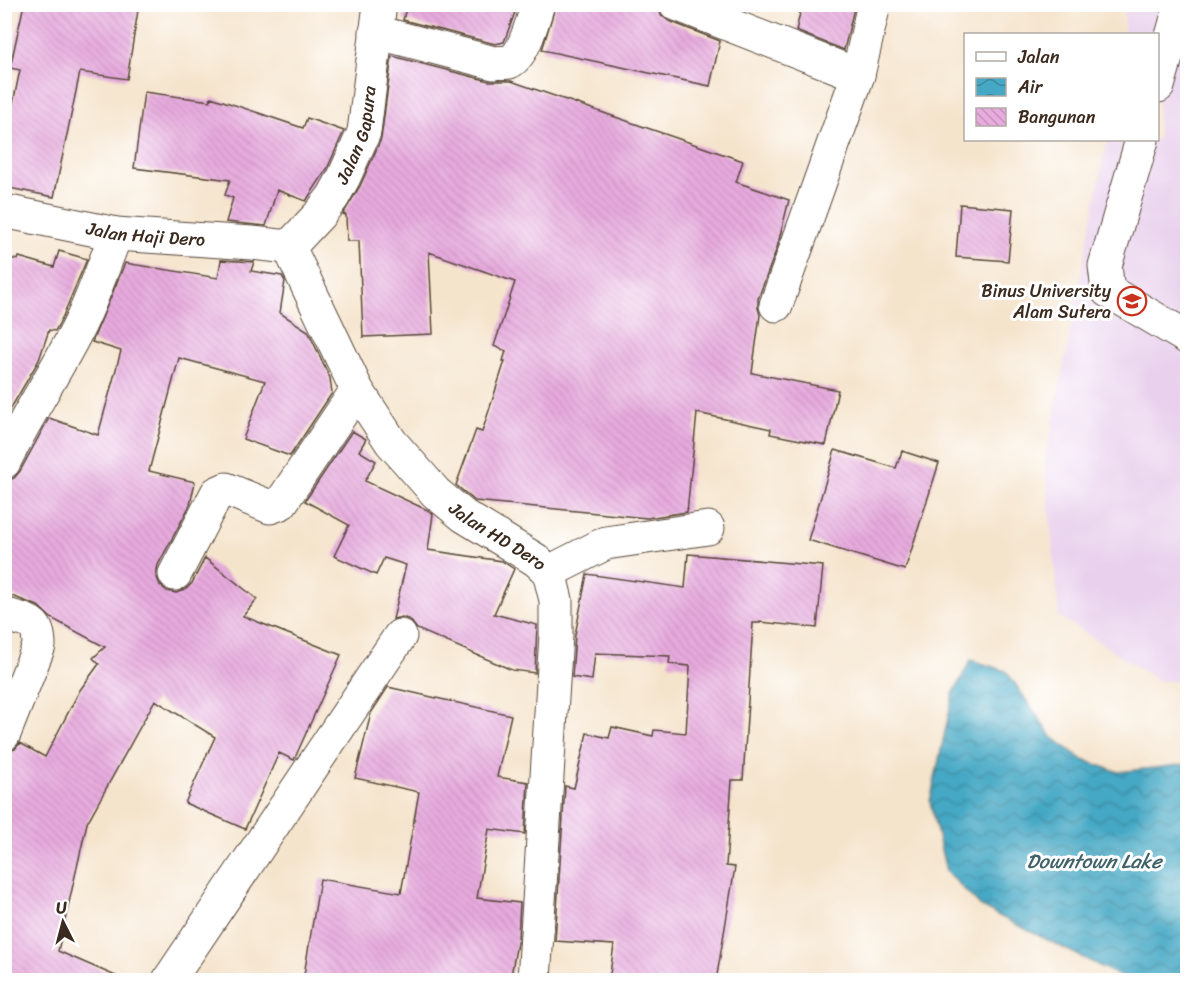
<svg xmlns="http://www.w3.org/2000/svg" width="1192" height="985" viewBox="0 0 1192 985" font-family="Sriracha,sans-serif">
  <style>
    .built { fill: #e9d1ed }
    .water { fill: url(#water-waves); stroke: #406972; stroke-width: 1.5 }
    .building { fill: url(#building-back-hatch) }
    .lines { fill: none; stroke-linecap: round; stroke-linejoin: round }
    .minor-casing { stroke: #574638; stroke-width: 35 }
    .minor { stroke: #fff; stroke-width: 33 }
    .labels { text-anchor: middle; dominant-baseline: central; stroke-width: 6; stroke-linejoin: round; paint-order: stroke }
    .street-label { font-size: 18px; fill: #3b2a1e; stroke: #fff }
    .poi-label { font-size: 18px; fill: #3b2a1e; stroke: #fff; text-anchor: end }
    .water-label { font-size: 20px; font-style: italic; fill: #406369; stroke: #fff }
  </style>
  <defs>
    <pattern id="water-waves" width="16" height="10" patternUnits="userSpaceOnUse" patternTransform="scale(1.5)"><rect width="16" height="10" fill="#45a8c5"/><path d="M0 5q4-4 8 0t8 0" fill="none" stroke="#3b899f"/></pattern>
    <pattern id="building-back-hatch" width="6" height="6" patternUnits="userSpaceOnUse" patternTransform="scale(1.5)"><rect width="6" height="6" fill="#e7abde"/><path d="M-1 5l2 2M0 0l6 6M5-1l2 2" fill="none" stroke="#c793be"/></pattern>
  </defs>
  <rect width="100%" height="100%" fill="#fff"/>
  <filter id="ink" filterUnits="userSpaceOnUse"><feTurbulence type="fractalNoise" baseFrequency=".0167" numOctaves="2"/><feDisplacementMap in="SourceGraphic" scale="12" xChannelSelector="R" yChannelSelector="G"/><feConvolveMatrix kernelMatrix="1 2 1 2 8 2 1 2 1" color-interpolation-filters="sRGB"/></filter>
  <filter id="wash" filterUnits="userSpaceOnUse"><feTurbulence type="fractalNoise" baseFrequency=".008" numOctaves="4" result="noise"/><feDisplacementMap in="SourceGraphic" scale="24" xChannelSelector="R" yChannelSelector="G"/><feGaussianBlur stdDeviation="1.35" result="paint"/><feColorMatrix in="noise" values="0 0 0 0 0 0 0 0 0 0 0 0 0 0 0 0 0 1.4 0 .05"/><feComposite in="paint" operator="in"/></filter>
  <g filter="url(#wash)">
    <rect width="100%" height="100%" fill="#f5e4cc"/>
    <path class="built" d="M1125 5H1187V681H1159L1059 616 1045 463 1107 140H1158V34H1124Z"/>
    <path class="water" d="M971 660 1006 671 1052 737 1083 760 1119 772 1187 764V980H1128L981 907 946 871 930 802 953 694Z"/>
    <g id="blocks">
      <path class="building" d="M24 4H139L127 79 80 72 54 197 4 187V146L20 70 10 68Z
        M407 4H518L504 42 495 44 403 20Z
        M556 4H658L661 15 669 21 720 41 710 86 542 50Z
        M802 4H855L844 50 796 31Z
        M392 56 489 81H511L743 161 736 182 789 200 777 248 758 299V308L760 315 752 373 838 390 826 445 770 434 771 429 697 413 687 512 647 518 475 501 456 485 476 430 482 432 505 361H503L506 351 494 346 515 282 429 252 433 334 363 337 359 241H347L346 215 343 214 360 186 381 139Z
        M144 92 210 101 211 97 303 128 307 118 344 131 327 169 306 201 277 190 266 226 226 222 233 198 225 195 230 180 134 168Z
        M960 204 1013 209 1008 261 956 257Z
        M59 251 87 259 63 316 55 331 49 330 39 360 4 420V257L18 260 19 257 54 267Z
        M221 260 254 262 251 271 282 276 285 281 280 313 308 331 330 378 332 393 290 456 243 439 265 381 179 358 149 471 195 482 190 505 158 565 156 575 160 585 167 591 176 593 185 590 192 583 205 558 257 599 243 616 341 655 294 760 279 753 245 829 185 803 215 737 155 700 87 823 58 951 127 981H4V752L15 749 20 743 45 757 80 690 99 664 93 658 105 647 51 618 38 606 4 593V481L14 478 20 471 49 418 98 435 121 351 92 342 125 263 218 278Z
        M352 431 366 439 359 451 376 461 365 481 427 510 433 514 428 550 502 561 514 569 494 614 537 625 535 673 512 670 417 629 410 620 402 617 393 619 406 565 384 558 376 575 334 556 349 525 305 501Z
        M835 450 896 468 902 451 939 463 905 570 808 540Z
        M688 554 823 566 817 628 760 622V623H753L743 780H732L726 866 735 867 716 981H609L614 945 555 941 565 786 574 788 587 733 609 738 612 727 653 736 654 730 686 733 690 666 669 664 670 656 595 653 592 680 572 677 575 635 587 574 685 588Z
        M388 687 511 715 497 777 528 782 525 834 489 829 477 898 520 903 518 938 510 981H303L320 879 401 893 419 792 355 778 371 713Z"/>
    </g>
  </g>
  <g filter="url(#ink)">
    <use href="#blocks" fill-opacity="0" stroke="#574638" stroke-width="1.5"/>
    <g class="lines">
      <g class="minor-casing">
        <g id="minor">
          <path d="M676 4 858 75"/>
          <path d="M376 32 494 63C498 62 505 63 509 62 524 56 533 19 538 4"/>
          <path d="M1158 86 1181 4"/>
          <path d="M1142 140 1105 266 1108 291 1188 338"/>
          <path id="s1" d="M4 211 116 234 252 243 289 247"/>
          <path id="s2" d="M289 247 357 390 391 442 436 493 464 516 536 560 549 572 556 600V635L534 980"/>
          <path id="s3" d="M289 247 319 215 333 197 344 177 364 132 380 4"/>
          <path d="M776 305 858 75 874 4"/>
          <path d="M4 462C27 414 57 371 80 324 94 295 104 264 116 234"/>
          <path d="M549 572 606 543 708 528"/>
          <path d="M175 574 217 493 226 489 270 507 281 503 357 390"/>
          <path d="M4 614C27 622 39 619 39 646L4 734"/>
          <path d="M169 980 400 636"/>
        </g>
      </g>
      <use href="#minor" class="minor"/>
    </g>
  </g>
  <defs>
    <g id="university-ring" transform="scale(1.5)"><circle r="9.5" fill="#fff" stroke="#c8321e" stroke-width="1.5"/><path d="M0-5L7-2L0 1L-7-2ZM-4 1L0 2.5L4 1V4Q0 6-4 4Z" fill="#c8321e"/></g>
  </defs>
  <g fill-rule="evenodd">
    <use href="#university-ring" x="1132" y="301"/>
  </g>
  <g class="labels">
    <g class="street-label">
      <text stroke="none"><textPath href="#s3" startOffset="134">Jalan Gapura</textPath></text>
      <text stroke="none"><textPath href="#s1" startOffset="144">Jalan Haji Dero</textPath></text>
      <text stroke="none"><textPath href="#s2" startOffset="364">Jalan HD Dero</textPath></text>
    </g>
    <g class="poi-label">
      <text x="1111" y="291">Binus University<tspan x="1111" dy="21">Alam Sutera</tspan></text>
    </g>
    <g class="water-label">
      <text x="1094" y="861">Downtown Lake</text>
    </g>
  </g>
  <rect width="1192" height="985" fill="none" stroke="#fff" stroke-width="24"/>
  <rect x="964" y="33" width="195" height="108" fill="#ffffff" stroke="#b1aaa5" stroke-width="1.5"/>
  <rect x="976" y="52" width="30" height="9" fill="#ffffff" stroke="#b1aaa5" stroke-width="1.5"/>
  <text x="1018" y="63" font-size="18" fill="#3b2a1e">Jalan</text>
  <rect x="976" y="78" width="30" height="18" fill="url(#water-waves)" stroke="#b1aaa5" stroke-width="1.5"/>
  <text x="1018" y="93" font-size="18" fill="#3b2a1e">Air</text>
  <rect x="976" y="108" width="30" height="18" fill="url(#building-back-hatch)" stroke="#b1aaa5" stroke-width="1.5"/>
  <text x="1018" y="123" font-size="18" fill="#3b2a1e">Bangunan</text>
  <g transform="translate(63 922) rotate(354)" stroke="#ffffff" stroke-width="4.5" paint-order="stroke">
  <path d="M0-4.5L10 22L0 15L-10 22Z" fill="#3b2a1e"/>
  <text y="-9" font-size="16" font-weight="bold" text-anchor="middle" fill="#3b2a1e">U</text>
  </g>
</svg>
